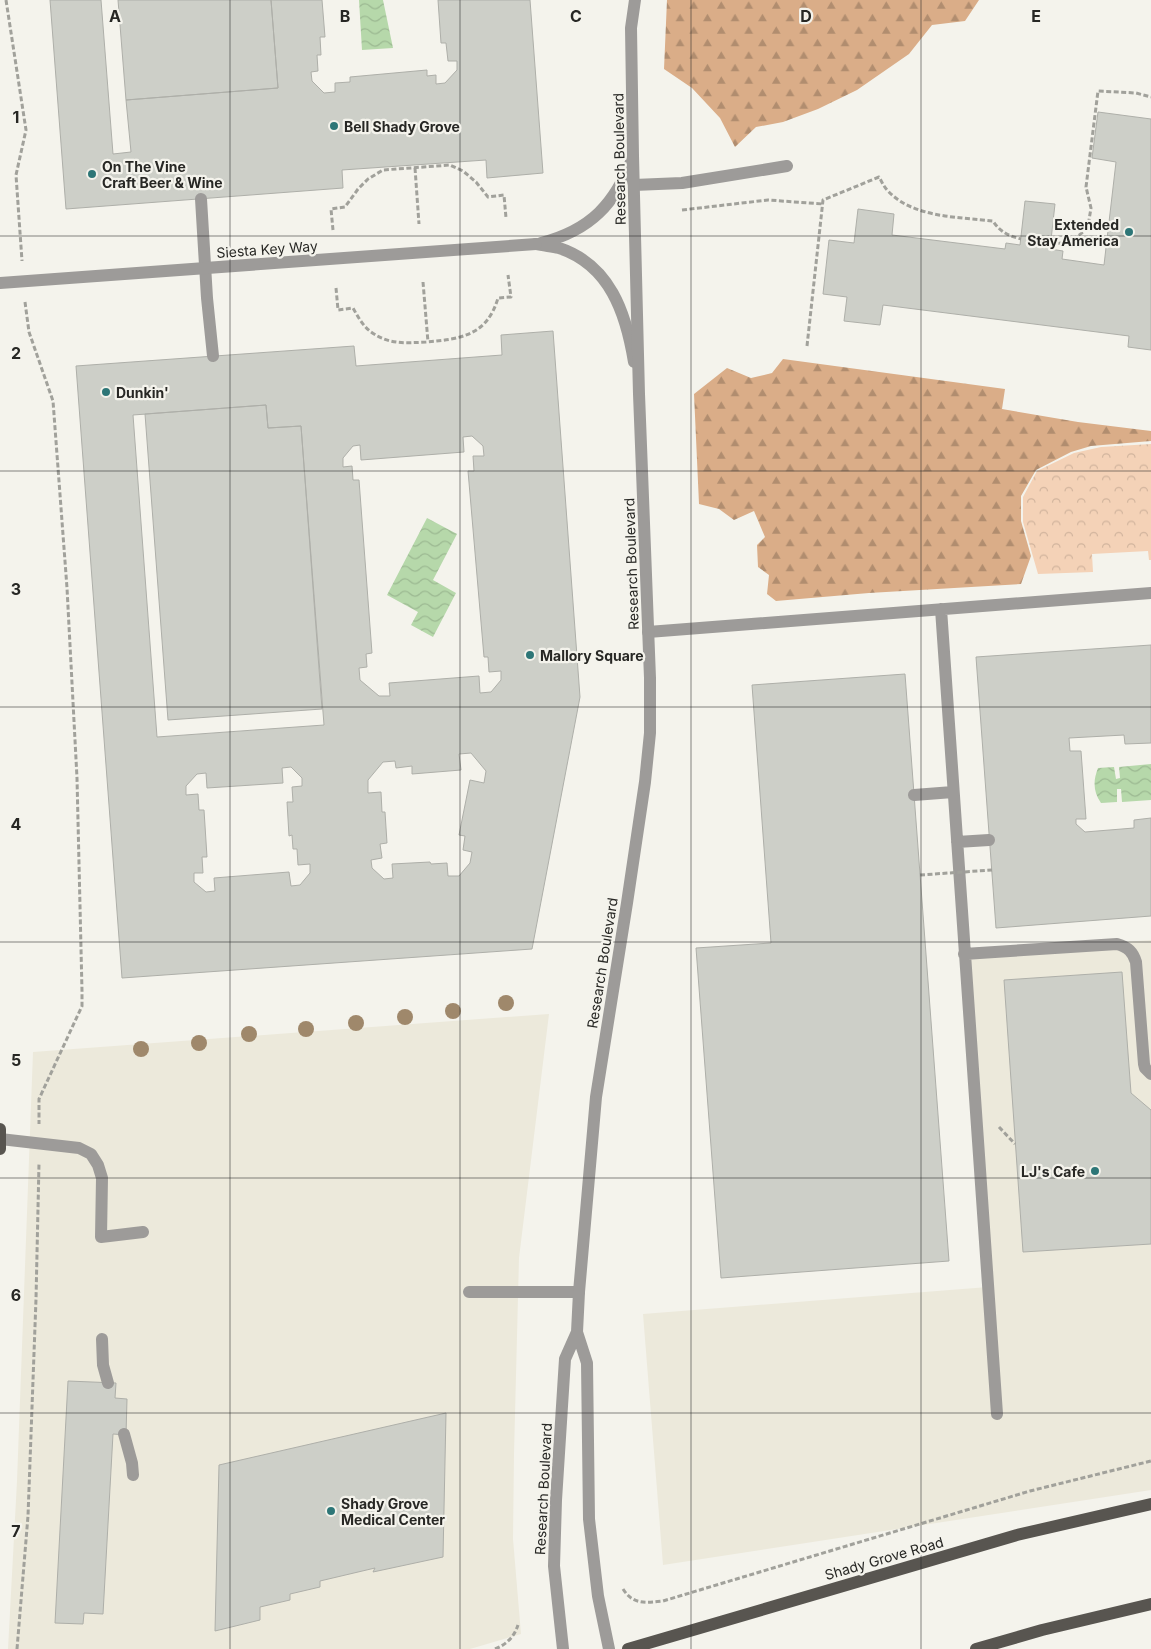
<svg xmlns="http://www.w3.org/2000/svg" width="1151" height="1649" viewBox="0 0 1151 1649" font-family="Inter,sans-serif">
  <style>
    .built { fill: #ece9db }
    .forest { fill: url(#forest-firs) }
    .park { fill: url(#park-crowns) }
    .water { fill: url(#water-waves) }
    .building { fill: #cdcfc8; stroke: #aeafa9; fill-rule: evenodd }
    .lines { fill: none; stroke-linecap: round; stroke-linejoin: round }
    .path { stroke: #a1a19b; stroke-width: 3; stroke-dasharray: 5 2.5; stroke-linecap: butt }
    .service { stroke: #9d9b99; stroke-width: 12 }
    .minor { stroke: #9d9b99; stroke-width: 12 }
    .tertiary { stroke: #9d9b99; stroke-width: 12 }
    .primary { stroke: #585550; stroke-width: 12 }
    .path-bridge { stroke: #a1a19b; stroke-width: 3; stroke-dasharray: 5 2.5; stroke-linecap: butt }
    .tree { fill: #9f886b }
    .grid { fill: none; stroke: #272724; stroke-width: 1; stroke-opacity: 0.55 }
    .poi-dot { fill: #2d7677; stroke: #f4f3ec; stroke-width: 2 }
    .labels { text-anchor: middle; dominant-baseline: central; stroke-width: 4.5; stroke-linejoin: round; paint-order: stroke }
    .poi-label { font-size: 14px; font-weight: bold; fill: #272724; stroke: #f4f3ec; text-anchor: start }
    .street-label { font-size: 14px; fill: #272724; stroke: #f4f3ec }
    .grid-label { font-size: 16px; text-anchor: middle; font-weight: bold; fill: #272724; stroke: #f4f3ec; stroke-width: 4.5; stroke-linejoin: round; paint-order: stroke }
  </style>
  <defs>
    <pattern id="forest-firs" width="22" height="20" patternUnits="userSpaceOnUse" patternTransform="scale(1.25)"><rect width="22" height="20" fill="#daad88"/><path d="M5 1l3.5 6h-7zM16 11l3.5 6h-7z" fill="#b18d6f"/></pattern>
    <pattern id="park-crowns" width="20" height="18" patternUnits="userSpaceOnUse" patternTransform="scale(1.25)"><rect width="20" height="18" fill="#f4d2b7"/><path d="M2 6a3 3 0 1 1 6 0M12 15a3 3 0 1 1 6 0" fill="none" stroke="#d1b49d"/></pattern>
    <pattern id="water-waves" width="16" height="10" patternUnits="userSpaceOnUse" patternTransform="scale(1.25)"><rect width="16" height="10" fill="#b6d8aa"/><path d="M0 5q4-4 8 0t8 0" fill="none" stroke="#9cb992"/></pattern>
  </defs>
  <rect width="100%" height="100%" fill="#f4f3ec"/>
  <path class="built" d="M1151 940V1490L663 1565 643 1314 988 1287 964 953Z
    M549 1014 519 1258 514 1454 513 1539 521 1634 470 1649H8L17 1481 33 1052Z"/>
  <path class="forest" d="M667 0H979L965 21 932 25 909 54 857 90 818 109 783 122 756 127 735 147 720 118 692 88 664 69Z
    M783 359 1005 389 1002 409 1078 422 1151 431V441L1091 446 1071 452 1036 470 1021 496V521L1031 556 1021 584 869 593 776 601 767 594 769 575 758 567 757 545 765 537 754 511 734 520 719 509 699 504 694 394 727 368 751 378 772 373Z"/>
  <path class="park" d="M1151 444V560H1149L1148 551 1092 554 1093 572 1038 574 1023 522V497L1037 471 1074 453 1101 447Z"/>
  <path class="water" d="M359 0H383L393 48 362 50Z
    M427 518 457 534 433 580 456 593 433 637 411 625 418 612 387 595Z
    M1151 764V800L1122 802 1121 789H1117V802L1101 803C1093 791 1093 781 1098 768L1114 767 1116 779 1120 778 1119 767Z"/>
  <path class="building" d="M50 0H101L113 154 131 152 126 100 278 88 271 0H322L325 37H320L321 55H317L318 71 311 72 312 81 324 93 335 92V83L350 82V77L427 70V76L436 75V84L445 83 457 70V61H448L446 43H441L438 0H530L543 173 487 178 486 160 342 170 343 188 66 209Z
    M118 0H271L278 88 126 100Z
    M1098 112 1151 119V350L1128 347 1129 336 883 305 880 325 844 321 847 297 823 294 829 240 854 243 858 209 894 214 892 235 1005 249 1006 243 1020 245 1025 201 1055 204 1050 249 1063 251 1062 259 1104 265 1116 162 1092 158Z
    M553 331 580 697 532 949 122 978 76 366 354 346 356 366 502 355 501 335ZM266 405 268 428 301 426 324 725 157 737 133 415ZM472 436 483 446 484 456H473L474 471H468L484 657H488L489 672 501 671V680L491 692 480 693 479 676 389 683 390 696H379L360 680 359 668 367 667 366 654 372 653 359 480H353L352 466 343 467V458L353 446 360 445 361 460 464 452 463 437ZM471 753 486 771 484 783 470 780 459 835 465 836 463 850 472 852 470 863 459 876H448L447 863 431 864 430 862 392 864 393 878 384 879 372 868 371 860 382 858 380 844 387 843 385 812H382L381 792 368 793V780L383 762 395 761 396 768 412 766V774L461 770 459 754ZM291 767 302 778V786L292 787 293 802H287L289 836 292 835 293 849H297L298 865 310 864V873L300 885 291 886 289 872 214 878 215 891 206 892 194 882V873H203L202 857H207L204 810H199L198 794 186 795V786L197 774 206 773 207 788 283 783 282 768Z
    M266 405 268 428 301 426 322 709 168 720 145 414Z
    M1151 645V743L1125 744 1124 735 1069 738 1070 751H1081L1086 819H1076V824L1085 832 1134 828V820L1151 818V916L996 928 976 657Z
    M905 674 949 1261 721 1278 696 948 771 943 752 685Z
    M1122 972 1131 1093 1151 1110V1244L1023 1252 1004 980Z
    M68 1381 116 1383 115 1398 127 1399 126 1435 113 1434 103 1614 84 1613 83 1624 55 1623Z
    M446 1413 443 1557 373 1572 375 1568 320 1581V1587L290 1594V1600L260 1607V1620L215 1631 219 1465Z"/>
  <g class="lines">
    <path class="path" d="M6 0 26 130 16 175 22 261
      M415 168 419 224
      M682 210 768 200 823 204
      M333 230 331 209 345 207 358 189 368 179 383 170 450 165 463 171 476 182 488 197 504 195 506 218
      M1051 245 1066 242 1076 238 1084 231 1089 220 1091 208 1086 187 1098 91 1136 93 1151 97
      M423 282 428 342
      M336 288 338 310 353 308C358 317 363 326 371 332 389 345 406 343 426 342 460 339 487 336 498 298L511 297 508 275
      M25 302 29 332 53 401 67 588 77 778 82 991V1006L39 1099V1124
      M807 346 823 200 879 177C882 182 884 187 888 191 913 218 959 217 993 221 1000 232 1009 236 1021 239
      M999 1127 1015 1144
      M623 1589C633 1605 646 1603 663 1601L1030 1491 1151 1461
      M17 1649 28 1516 36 1299 39 1163
      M495 1649C507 1644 514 1637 518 1625"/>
    <path class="service" d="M634 185 682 183 787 166
      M201 199 207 298 213 356
      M541 243C591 230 615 204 633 157
      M536 244C544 246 552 246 559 248 610 265 626 313 634 362
      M941 609 997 1414
      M648 632 1151 593
      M914 795 953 792
      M957 842 989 840
      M964 954 1117 944C1128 947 1133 952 1136 962L1144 1064 1145 1068 1151 1074
      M0 1139 79 1148 91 1154 98 1165 102 1178 101 1237 143 1232
      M469 1292H579
      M102 1339 103 1365 108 1383
      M124 1434 132 1463 133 1475"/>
    <path class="minor" d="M0 283 536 244"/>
    <path class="tertiary" d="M563 1649 554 1566 556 1500 565 1359 577 1332
      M609 1649 598 1596 589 1519 587 1363 577 1332 579 1292 596 1097 627 903 645 782 650 733V678L639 394 633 156 631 28 635 0"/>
    <path class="primary" d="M0 1129V1149
      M628 1649 1017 1535 1151 1504
      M976 1649 1042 1630 1151 1604"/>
    <path class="path-bridge" d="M920 875 992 870"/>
  </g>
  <g class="tree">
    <circle cx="506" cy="1003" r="8"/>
    <circle cx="453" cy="1011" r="8"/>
    <circle cx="405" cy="1017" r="8"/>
    <circle cx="356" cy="1023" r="8"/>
    <circle cx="306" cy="1029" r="8"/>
    <circle cx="249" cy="1034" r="8"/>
    <circle cx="199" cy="1043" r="8"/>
    <circle cx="141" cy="1049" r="8"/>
  </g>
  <path class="grid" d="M230 0V1649M460 0V1649M691 0V1649M921 0V1649M0 236H1151M0 471H1151M0 707H1151M0 942H1151M0 1178H1151M0 1413H1151"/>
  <g class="poi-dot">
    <circle cx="334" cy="126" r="5"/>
    <circle cx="92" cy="174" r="5"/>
    <circle cx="1129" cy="232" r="5"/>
    <circle cx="106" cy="392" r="5"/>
    <circle cx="530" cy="655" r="5"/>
    <circle cx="1095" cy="1171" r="5"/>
    <circle cx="331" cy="1511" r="5"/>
  </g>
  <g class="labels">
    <g class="poi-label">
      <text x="344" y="126">Bell Shady Grove</text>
      <text x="102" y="166">On The Vine<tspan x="102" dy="16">Craft Beer &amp; Wine</tspan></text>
      <text x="1119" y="224" text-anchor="end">Extended<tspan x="1119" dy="16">Stay America</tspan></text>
      <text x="116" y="392">Dunkin'</text>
      <text x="540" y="655">Mallory Square</text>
      <text x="1085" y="1171" text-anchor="end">LJ's Cafe</text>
      <text x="341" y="1503">Shady Grove<tspan x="341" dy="16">Medical Center</tspan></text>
    </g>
    <g class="street-label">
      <text transform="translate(619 159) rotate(-91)">Research Boulevard</text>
      <text transform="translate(267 249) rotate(-4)">Siesta Key Way</text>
      <text transform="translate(631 564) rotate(-92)">Research Boulevard</text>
      <text transform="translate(602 963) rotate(-81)">Research Boulevard</text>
      <text transform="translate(543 1489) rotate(-87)">Research Boulevard</text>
      <text transform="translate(884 1558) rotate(-16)">Shady Grove Road</text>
    </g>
  </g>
  <g class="grid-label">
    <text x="115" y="22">A</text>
    <text x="345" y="22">B</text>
    <text x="576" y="22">C</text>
    <text x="806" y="22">D</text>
    <text x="1036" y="22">E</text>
    <text x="16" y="123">1</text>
    <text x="16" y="359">2</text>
    <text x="16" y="595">3</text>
    <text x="16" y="830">4</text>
    <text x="16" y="1066">5</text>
    <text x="16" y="1301">6</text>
    <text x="16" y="1537">7</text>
  </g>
</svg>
